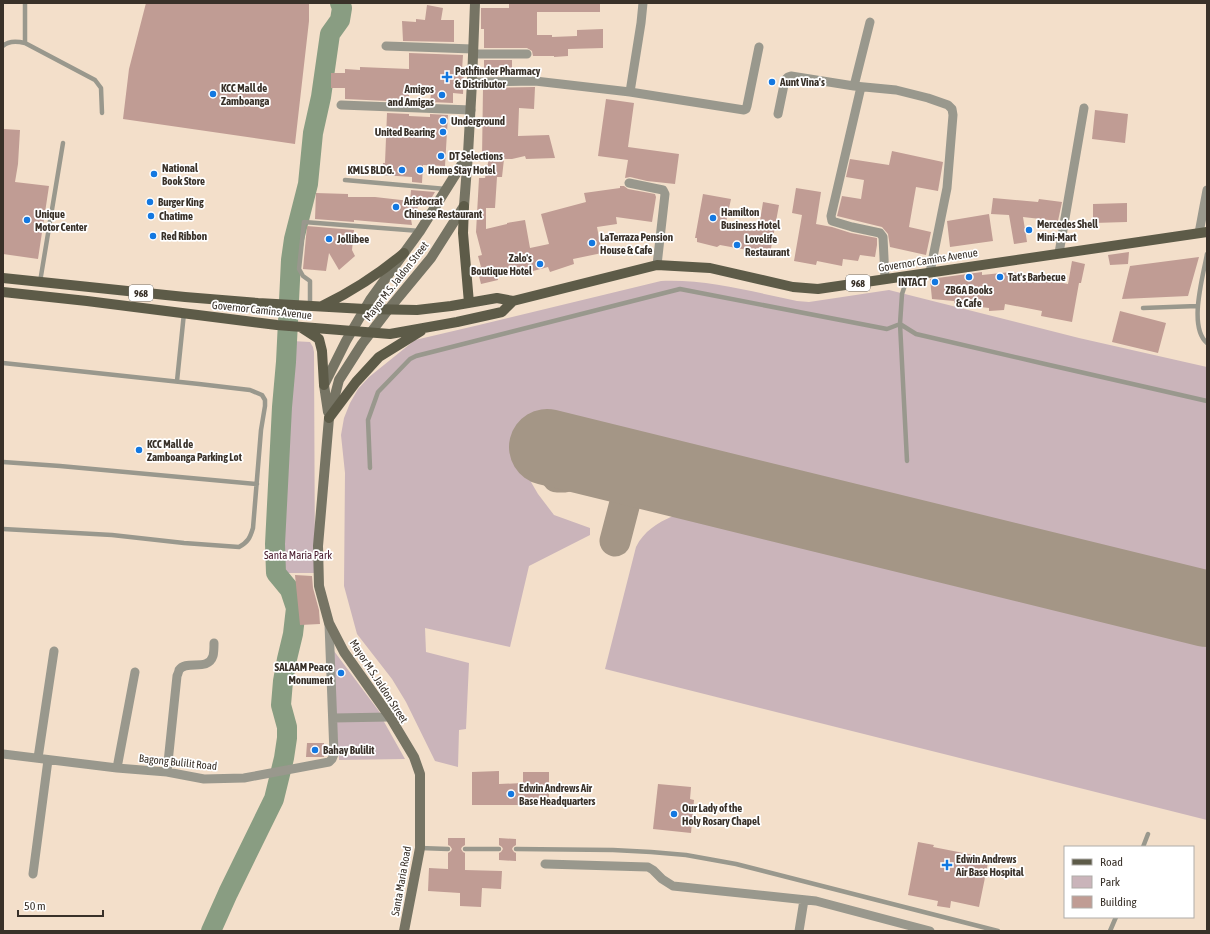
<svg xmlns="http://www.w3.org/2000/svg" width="1210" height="934" viewBox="0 0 1210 934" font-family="'Asap Condensed',sans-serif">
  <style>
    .green { fill: #cab4ba }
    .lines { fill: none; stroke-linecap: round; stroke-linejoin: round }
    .river { stroke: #899d82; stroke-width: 20 }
    .taxiway { stroke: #a49686; stroke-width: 31 }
    .runway { stroke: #a49686; stroke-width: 76 }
    .building { fill: #c09c94 }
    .lane { stroke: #99988d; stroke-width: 4.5 }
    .street { stroke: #99988d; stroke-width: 9 }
    .secondary { stroke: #767464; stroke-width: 10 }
    .primary { stroke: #5d5b48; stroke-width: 10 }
    .poi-dot { fill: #1378e1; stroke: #fff; stroke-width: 1.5 }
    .labels { text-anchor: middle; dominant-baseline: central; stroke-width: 3.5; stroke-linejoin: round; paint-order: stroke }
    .shield { fill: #fff; stroke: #746f69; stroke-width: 1 }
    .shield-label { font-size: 10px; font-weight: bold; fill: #393129 }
    .poi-label { font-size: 11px; font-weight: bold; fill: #393129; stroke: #fff; text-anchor: start }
    .street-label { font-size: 11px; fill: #393129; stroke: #fff }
    .park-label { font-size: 11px; fill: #47192b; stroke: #fff }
  </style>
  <rect width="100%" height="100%" fill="#f3dfca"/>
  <path class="green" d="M661 281C707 279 753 292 797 301L809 302 889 290 1079 338 1207 367V574L550 414 531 482 538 494 554 515 590 528V535L529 566 510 647 425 628 426 652 469 663 466 729 459 730 458 767 435 761 406 702 392 679 357 634 344 586 345 473 341 435 344 418 350 403 358 389 369 377 415 340 479 325Z
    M292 341 310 342 313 347 314 352 315 573H280Z
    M673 516 1207 647V820L605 669 636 547C644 531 657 523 673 516Z
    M334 651 381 714H335Z
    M383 720 405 759 339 760 336 721Z"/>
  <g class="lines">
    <path class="river" d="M211 931 228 893 274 799 284 758 287 738V727L281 705 283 681 287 659 293 634 296 608 290 590 276 573 275 544 282 407 286 362 291 260 294 239 308 184 313 133 321 97 330 34 340 20 342 8 340 3"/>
    <path class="taxiway" d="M611 463 586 436C582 436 577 435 573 437 560 441 549 465 557 477H564L626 466
      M615 541 634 468"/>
    <path class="runway" d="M547 447 1207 609"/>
  </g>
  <path class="building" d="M146 3H309V21L295 144 123 119 129 69Z
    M509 3H600V12H537V35H552V37L577 36V30L603 29V48L568 49V56L554 57V56H533L532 51 527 48H484V29H481V8H509Z
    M427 5 443 8 441 20H454V42L403 41 402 21 416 22V19L425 20Z
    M409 53 463 55 462 70H464L463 94 453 93V103L430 102 431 94 409 93V102L345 99V88H331V73H345V69L360 70V67L409 69Z
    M484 60H512V75L484 76Z
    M535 87 534 109 519 108 518 136 549 135 555 158 526 159 525 156 512 159H504L502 177H497L495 208H486V229L507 224V223L525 220 530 248 549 244 541 214 586 202 584 193 620 188V186H624L628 189 655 194 656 197 652 222 616 217 617 224 597 227 602 253 573 259 574 264 550 272 548 267 518 275 517 272 498 276V280L481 284 477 268 481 267 478 256 482 255 476 232 479 178H485L489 158H482L483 88Z
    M606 99 634 103 628 147 679 154 675 184 647 181 630 177 625 178 628 160 598 156Z
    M1095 110 1128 114 1125 143 1092 139Z
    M387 113 409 114V116L430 117V114L448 115 445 166 423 165 422 183 412 182V177L382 175 383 163H385Z
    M3 129 20 130 18 164 15 182 49 186 38 259 3 254Z
    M892 151 943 162 938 191 916 187 909 227 931 232 926 255 890 247 888 234 882 227 837 216 842 196 861 199 864 180 846 177 850 159 889 165Z
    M796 188 821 192 816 224 832 227 851 233 877 238V245L875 257 860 255 858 261 843 259 842 266 817 261 816 265 794 261 802 215 792 213Z
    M411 190 435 192 429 202H421L411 219 412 225 365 221 354 220V222L315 219 316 193 348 194V197H375L410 201Z
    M703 194 731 199 726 222 759 227 763 202 779 205 770 254 720 245 717 247 697 242V238H695Z
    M993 198 1038 202 1039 199 1062 202 1058 221 1023 217 1027 242 1014 244 1009 215 991 214Z
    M1127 203V222L1093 223V204Z
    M989 214 993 241 950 247 947 221Z
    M307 226 354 230 352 250 355 256 339 270 329 253 326 271 303 269Z
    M1129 252 1128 264 1110 265 1108 255Z
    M1199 257 1188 296 1122 299 1130 266Z
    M1072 261 1085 264 1081 283H1079L1072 322 1041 316 1042 311 1005 304 1004 310 989 311V308L955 304 954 301 932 299 930 279 982 272V275L1011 272 1046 278V280L1068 284Z
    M1120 311 1166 323 1158 353 1112 342Z
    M295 575 312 576 313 588 319 610 320 624 300 625Z
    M307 743H324V757H306Z
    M499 771V784L523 783V772H549V805H472V772Z
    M658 784 691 787 690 799 694 800 691 833 653 829Z
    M448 838H465V845L462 847 461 849 463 852 465 853V870L502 871 501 889 482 888 481 907 460 906V893L428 891 429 868 448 869V853L451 851 452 849 450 846 448 845Z
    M499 838 516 839V845L513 847 512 849 514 852 516 853V861L499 860V853L501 852 503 849 502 847 499 845Z
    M918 842 934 845 933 847 989 858 979 907 951 901 950 908 937 906 938 901 908 895Z"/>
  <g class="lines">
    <path class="lane" d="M25 43 95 80 101 88 102 113
      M3 46C9 40 17 41 25 43V3
      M345 180 446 189
      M1207 254C1203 277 1188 327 1207 343
      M908 276 902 294 900 324 916 334 1045 364 1207 401
      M40 282 63 143
      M310 306V281L303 276 299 269 304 222 420 231
      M1143 308 1197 306
      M3 363 199 384 250 390 262 395 265 400V406L261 430 253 528C250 538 248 542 239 547L184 543 112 535 3 529
      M177 381 184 313
      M3 462 60 466 257 484
      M370 468 368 420 378 392 410 359 416 356 680 289 887 329 900 324 907 461
      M1143 847 1148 834
      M420 848 448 849
      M465 849H499
      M516 849 613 850 651 852 686 855 736 864 998 931
      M1110 931 1116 917"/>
    <path class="street" d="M386 46 473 49
      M473 54H527
      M472 82 535 81 630 92 744 110 746 109 747 106 759 47
      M854 86 870 22
      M861 87 831 216 832 221 852 227 880 233 883 237 885 279
      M630 92 641 23 643 3
      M341 105 471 110
      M778 114 785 80 788 77 791 76 854 86 896 90 928 98 948 105 952 109 953 115 947 188 930 272
      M629 183 663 190 665 194 657 265
      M1199 233 1207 190
      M1059 253 1084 108
      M333 718 390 717
      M3 754 117 768 167 772 204 779 244 778 329 762 332 759 334 754 329 624
      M38 758 54 651
      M117 768 135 672
      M167 772 177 676C177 676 179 671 179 670 186 659 208 672 213 656 214 652 214 647 214 643
      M545 864 648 867 653 870 662 879 673 886 816 901 930 931
      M33 874 48 760
      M799 931 804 900"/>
    <path class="secondary" d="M328 412 324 385 346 341 370 300 420 231 467 156
      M404 931 420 848V774L414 757 390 717 344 652 329 623 319 586 318 546 329 418 339 380 362 344 388 310 431 258 464 206 468 154 472 82 475 3"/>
    <path class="primary" d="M464 206 463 233 469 303
      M3 278 185 297 258 303 365 309 417 310 451 306 497 298 513 301 657 265 710 268 793 287 818 289 1207 232
      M3 292 87 301 277 325 390 334 457 322 502 312 513 301
      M322 306C351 292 379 274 404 253
      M302 328 319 339 322 351 324 385
      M329 418 356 382 379 357 421 331"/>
  </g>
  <g class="poi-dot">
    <path d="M445 71h4v4h4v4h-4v4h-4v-4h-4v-4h4z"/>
    <circle cx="772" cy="82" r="4"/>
    <circle cx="213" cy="94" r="4"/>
    <circle cx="442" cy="95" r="4"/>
    <circle cx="443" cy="121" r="4"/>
    <circle cx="443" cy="132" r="4"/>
    <circle cx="441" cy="156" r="4"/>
    <circle cx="402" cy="170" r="4"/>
    <circle cx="420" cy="170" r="4"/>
    <circle cx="154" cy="174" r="4"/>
    <circle cx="150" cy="202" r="4"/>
    <circle cx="396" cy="207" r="4"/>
    <circle cx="151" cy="216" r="4"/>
    <circle cx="713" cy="218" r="4"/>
    <circle cx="27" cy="220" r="4"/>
    <circle cx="1029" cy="230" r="4"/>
    <circle cx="153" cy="236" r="4"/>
    <circle cx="329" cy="239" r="4"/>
    <circle cx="592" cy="243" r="4"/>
    <circle cx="737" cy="245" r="4"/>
    <circle cx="540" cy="264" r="4"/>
    <circle cx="969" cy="277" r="4"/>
    <circle cx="1000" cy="277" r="4"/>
    <circle cx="935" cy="282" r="4"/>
    <circle cx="139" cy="450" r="4"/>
    <circle cx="341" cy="673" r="4"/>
    <circle cx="315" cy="750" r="4"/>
    <circle cx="511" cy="794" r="4"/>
    <circle cx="674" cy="814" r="4"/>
    <path d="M945 859h4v4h4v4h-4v4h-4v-4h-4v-4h4z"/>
  </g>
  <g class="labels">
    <g class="shield">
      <rect x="846" y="275" width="24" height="16" rx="3"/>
      <rect x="129" y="285" width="24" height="16" rx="3"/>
    </g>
    <g class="shield-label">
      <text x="858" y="283">968</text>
      <text x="141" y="293">968</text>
    </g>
    <g class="poi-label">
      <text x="455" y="71">Pathfinder Pharmacy<tspan x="455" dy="13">&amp; Distributor</tspan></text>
      <text x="780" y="82">Aunt Vina's</text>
      <text x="221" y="88">KCC Mall de<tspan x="221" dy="13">Zamboanga</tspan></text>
      <text x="434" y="89" text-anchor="end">Amigos<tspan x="434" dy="13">and Amigas</tspan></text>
      <text x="451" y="121">Underground</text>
      <text x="435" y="132" text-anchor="end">United Bearing</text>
      <text x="449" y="156">DT Selections</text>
      <text x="162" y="168">National<tspan x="162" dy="13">Book Store</tspan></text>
      <text x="394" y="170" text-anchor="end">KMLS BLDG.</text>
      <text x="428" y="170">Home Stay Hotel</text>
      <text x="404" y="201">Aristocrat<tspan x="404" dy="13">Chinese Restaurant</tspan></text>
      <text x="158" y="202">Burger King</text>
      <text x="721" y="212">Hamilton<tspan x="721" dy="13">Business Hotel</tspan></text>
      <text x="35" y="214">Unique<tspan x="35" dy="13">Motor Center</tspan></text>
      <text x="159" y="216">Chatime</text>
      <text x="1037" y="224">Mercedes Shell<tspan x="1037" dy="13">Mini-Mart</tspan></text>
      <text x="161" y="236">Red Ribbon</text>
      <text x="600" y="237">LaTerraza Pension<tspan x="600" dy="13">House &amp; Cafe</tspan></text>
      <text x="337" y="239">Jollibee</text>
      <text x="745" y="239">Lovelife<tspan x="745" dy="13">Restaurant</tspan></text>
      <text x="532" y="258" text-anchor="end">Zalo's<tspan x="532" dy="13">Boutique Hotel</tspan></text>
      <text x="1008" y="277">Tat's Barbecue</text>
      <text x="927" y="282" text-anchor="end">INTACT</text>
      <text x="969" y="290" text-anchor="middle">ZBGA Books<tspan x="969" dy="13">&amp; Cafe</tspan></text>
      <text x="147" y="444">KCC Mall de<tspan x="147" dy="13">Zamboanga Parking Lot</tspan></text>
      <text x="333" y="667" text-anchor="end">SALAAM Peace<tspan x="333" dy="13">Monument</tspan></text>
      <text x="323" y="750">Bahay Bulilit</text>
      <text x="519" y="788">Edwin Andrews Air<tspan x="519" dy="13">Base Headquarters</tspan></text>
      <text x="682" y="808">Our Lady of the<tspan x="682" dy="13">Holy Rosary Chapel</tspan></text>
      <text x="956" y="859">Edwin Andrews<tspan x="956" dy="13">Air Base Hospital</tspan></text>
    </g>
    <g class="street-label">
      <text transform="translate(928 260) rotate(-9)">Governor Camins Avenue</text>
      <text transform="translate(396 281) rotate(-52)">Mayor M.S. Jaldon Street</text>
      <text transform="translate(262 310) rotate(6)">Governor Camins Avenue</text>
      <text transform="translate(379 681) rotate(57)">Mayor M.S. Jaldon Street</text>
      <text transform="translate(178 762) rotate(6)">Bagong Bulilit Road</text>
      <text transform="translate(401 881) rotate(-80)">Santa Maria Road</text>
    </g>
    <g class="park-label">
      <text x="298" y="555">Santa Maria Park</text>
    </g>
  </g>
  <rect width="1210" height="934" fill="none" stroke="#393129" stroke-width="8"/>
  <rect x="1064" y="846" width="130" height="72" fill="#ffffff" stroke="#b0ada9"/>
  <rect x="1072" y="859" width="20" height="6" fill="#5d5b48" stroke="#b0ada9"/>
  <text x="1100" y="866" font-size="12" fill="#393129">Road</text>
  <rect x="1072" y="876" width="20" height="12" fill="#cab4ba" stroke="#b0ada9"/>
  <text x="1100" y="886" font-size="12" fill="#393129">Park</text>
  <rect x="1072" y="896" width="20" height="12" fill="#c09c94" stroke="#b0ada9"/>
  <text x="1100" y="906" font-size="12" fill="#393129">Building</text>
  <path d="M18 910v6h85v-6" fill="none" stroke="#393129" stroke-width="2"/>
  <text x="24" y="910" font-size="12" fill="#393129" stroke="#ffffff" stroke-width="3" paint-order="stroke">50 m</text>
</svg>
